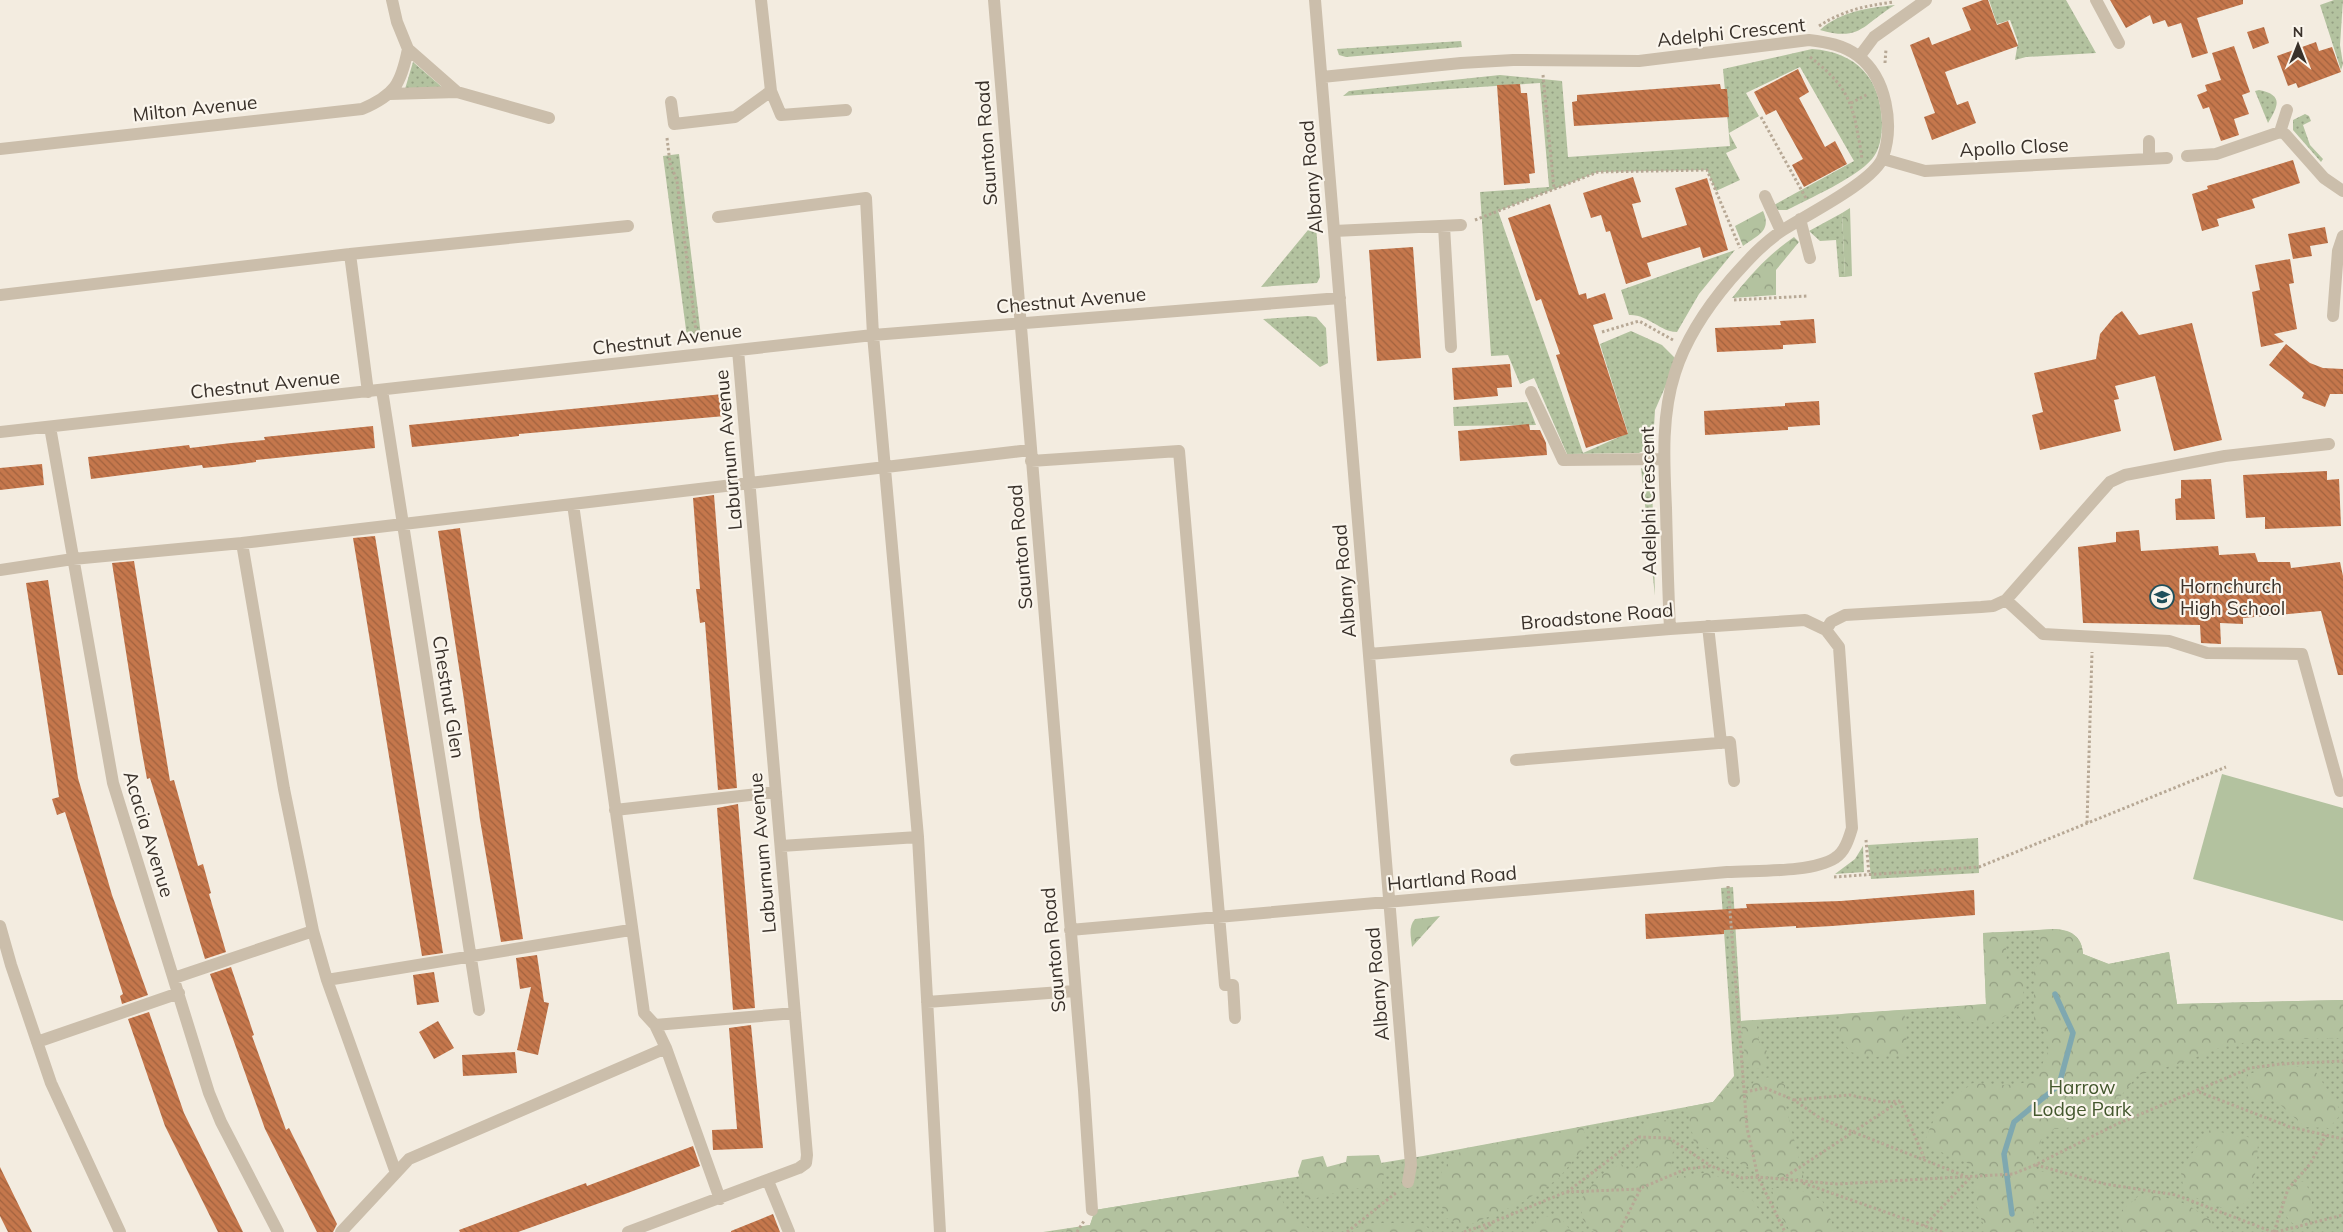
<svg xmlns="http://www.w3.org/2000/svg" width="2343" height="1232" viewBox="0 0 2343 1232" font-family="Mulish,sans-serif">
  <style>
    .grass { fill: url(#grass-dots) }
    .forest { fill: url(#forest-crowns) }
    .pitch { fill: #b3c29f }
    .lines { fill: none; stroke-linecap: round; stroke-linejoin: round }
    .stream { stroke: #7fa8b0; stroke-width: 5.5 }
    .building { fill: url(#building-back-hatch) }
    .path { stroke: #b7a895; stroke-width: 3; stroke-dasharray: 2.5 2.5; stroke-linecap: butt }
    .minor { stroke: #cbbeab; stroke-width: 12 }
    .labels { text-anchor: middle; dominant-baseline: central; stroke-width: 4.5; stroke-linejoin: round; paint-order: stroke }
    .street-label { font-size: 19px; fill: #39312a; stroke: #faf5ec }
    .poi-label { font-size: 19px; fill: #39312a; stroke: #faf5ec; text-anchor: start }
    .park-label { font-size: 19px; fill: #44582e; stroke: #faf5ec }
  </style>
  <defs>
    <pattern id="grass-dots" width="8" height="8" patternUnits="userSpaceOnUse" patternTransform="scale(1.25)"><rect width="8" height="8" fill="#b3c29f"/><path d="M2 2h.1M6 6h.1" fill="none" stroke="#939e82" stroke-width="1.8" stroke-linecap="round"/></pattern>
    <pattern id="forest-crowns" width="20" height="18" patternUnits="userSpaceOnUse" patternTransform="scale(1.25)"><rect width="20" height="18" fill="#b3c29f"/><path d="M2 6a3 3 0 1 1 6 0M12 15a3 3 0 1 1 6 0" fill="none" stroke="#939e82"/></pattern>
    <pattern id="building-back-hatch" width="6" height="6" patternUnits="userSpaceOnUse" patternTransform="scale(1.25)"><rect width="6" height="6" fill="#c5774c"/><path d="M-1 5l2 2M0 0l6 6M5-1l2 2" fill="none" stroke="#a1623f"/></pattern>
  </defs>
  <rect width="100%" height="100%" fill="#f3ece0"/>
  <path class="grass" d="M1989 0H2066L2096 53 2026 57 2015 60 2018 42 2010 20 1997 24Z
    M2334 0H2343L2340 45 2343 64 2341 70 2320 5Z
    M1895 5C1863 24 1861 42 1820 30 1841 11 1868 8 1895 5Z
    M1461 41 1462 47 1346 57 1339 55 1337 49Z
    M1812 49C1856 52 1881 78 1882 123 1882 135 1880 150 1872 159 1856 178 1810 198 1787 210H1778L1774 205 1854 161 1800 67 1746 93 1759 116 1729 133 1737 148 1726 153 1740 180 1716 191 1707 170 1598 172 1498 211 1583 453 1628 433 1600 344 1631 331 1662 345 1677 360 1655 410 1653 443 1647 449 1639 453 1567 454 1534 378 1520 384 1508 355 1491 356 1480 192 1549 187 1540 83 1343 96 1349 91 1500 75 1562 81 1568 157 1730 146 1723 69Z
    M413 62 442 87 405 89Z
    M2259 90C2284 95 2278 106 2268 123L2255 91Z
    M2305 114 2309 116 2311 121 2303 125 2310 145 2323 159 2321 162 2293 130V120Z
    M679 154 701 336 687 337 663 156Z
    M1842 213 1845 277H1839L1836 240 1820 241 1809 231Z
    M1316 226 1320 277 1317 283 1261 287 1308 230Z
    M1735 250 1699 294 1677 332C1660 332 1648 314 1629 315L1621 290Z
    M1308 316 1316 317 1326 328 1328 363 1320 367 1263 319Z
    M1527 402 1536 425 1454 426 1453 407Z
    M1641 468 1648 471 1652 479 1655 596Z
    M1978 838 1979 873 1871 879 1868 845Z
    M1863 846 1864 872 1835 874 1855 859Z
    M1733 887 1741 1021 1986 1004 1983 933 2055 929C2071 930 2082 936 2083 954L2108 964 2169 952 2177 1004 2343 1000V1232H1043L1090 1225 1095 1210 1423 1156 1713 1102 1734 1076 1721 888Z"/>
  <path class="forest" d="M1850 208 1852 276 1845 277 1842 213Z
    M1763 211C1772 231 1758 235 1743 246L1735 226Z
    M1794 237 1799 242 1776 270V295L1732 298C1751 274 1769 254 1794 237Z
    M1440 916 1412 947C1411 937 1408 927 1415 919Z
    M2055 929C2071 931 2082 936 2083 954L2109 964 2169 952 2177 1004 2343 1000V1038L2266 1040 2227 1045 2181 1063 2138 1075 2120 1097 2074 1127 2054 1129 2041 1140 2035 1165 2038 1171 2049 1173 2050 1200 2034 1203 2033 1232H1986L1973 1196 1980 1172 1966 1162 1948 1156 1925 1142C1935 1110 1947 1102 1973 1083 1987 1084 2024 1089 2034 1077 2040 1070 2045 1058 2049 1050L2045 1034 2034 1020V969L2041 962 2040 930Z
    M2005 932 2007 964 2025 977 2022 1003 2007 1015 1986 1026 1959 1018 1952 1007 1986 1004 1983 933Z
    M1904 1010 1907 1032 1905 1054 1874 1057 1850 1052 1839 1035 1842 1014Z
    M1756 1020 1759 1041 1767 1051 1765 1067 1757 1069 1746 1066 1741 1021Z
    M2280 1064 2314 1069 2342 1113 2329 1128 2305 1127 2275 1100 2258 1102 2248 1091 2246 1075Z
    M1771 1077 1785 1085 1786 1107 1804 1179 1762 1174 1694 1142 1687 1107 1713 1102 1726 1087 1740 1090 1748 1089 1756 1079Z
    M1657 1118 1668 1121C1675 1137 1674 1148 1671 1165L1678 1177 1710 1172 1749 1195 1774 1232H1595L1583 1220 1580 1200 1599 1176 1621 1164 1629 1172 1638 1167 1641 1126Z
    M1583 1127 1587 1144 1558 1179 1523 1202 1467 1226 1446 1218 1438 1195 1442 1169 1463 1149Z
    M2210 1130 2258 1139 2257 1166 2248 1202 2227 1210 2184 1193 2181 1172 2188 1159Z
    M1379 1155 1384 1172 1381 1189 1346 1188 1327 1196 1306 1200 1298 1172 1302 1160 1323 1156 1327 1167 1346 1162 1347 1156Z
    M1274 1181 1287 1211 1313 1232H1066L1067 1229 1090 1225 1095 1210Z
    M2305 1181 2312 1198V1226C2281 1229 2280 1206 2293 1184Z
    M1771 1188 1798 1189 1822 1200 1836 1232H1791L1782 1218Z
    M2141 1194C2173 1198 2186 1201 2212 1221L2214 1232H2122L2120 1227V1212Z
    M1557 1214 1572 1232H1530L1537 1219Z
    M1373 1223H1422L1433 1232H1353L1356 1228Z"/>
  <path class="pitch" d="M2222 774 2343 808V921L2193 879Z"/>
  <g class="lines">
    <path class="stream" d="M2012 1214 2004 1154 2014 1122 2059 1085 2073 1033 2055 994"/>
  </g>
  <path class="building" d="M1983 0H1988L1997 25 2008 21 2018 46 1945 72 1957 105 1968 101 1976 123 1932 140 1924 117 1935 113 1910 45 1929 37 1932 45 1971 30 1962 8Z
    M2110 0H2243V4L2197 18 2208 53 2192 58 2181 23 2168 27 2165 20 2153 24 2150 15 2126 28Z
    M2264 27 2269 43 2253 49 2247 32Z
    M2316 42 2319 51 2332 47 2341 72 2298 88 2296 83 2288 86 2277 56Z
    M2234 46 2250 92 2242 95 2249 114 2234 119 2239 135 2221 141 2209 107 2203 109 2197 95 2207 91 2205 85 2221 80 2212 53Z
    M1798 69 1809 92 1799 98 1825 147 1835 141 1847 164 1804 187 1792 165 1803 159 1776 110 1766 115 1754 92Z
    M1520 84 1521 93H1527L1535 173 1529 174 1530 183 1504 185 1497 85Z
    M1720 84 1721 89H1727L1729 117 1574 126 1572 102 1577 101V95Z
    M2293 160 2300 183 2252 199 2255 208 2217 219 2219 226 2202 231 2192 194 2208 189 2207 186 2227 180Z
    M1633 177 1641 202 1632 204 1642 238 1687 225 1675 188 1707 178 1728 250 1703 258 1700 247 1647 263 1651 276 1626 284 1610 231 1606 232 1601 215 1591 218 1583 193Z
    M1550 204 1579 295 1586 293 1587 299 1605 293 1613 319 1593 325 1628 434 1586 448 1556 355 1560 354 1541 299 1536 301 1508 218Z
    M2325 227 2328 243 2310 246 2312 256 2293 259 2288 234Z
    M1413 247 1421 358 1377 361 1369 250Z
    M2290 259 2294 283 2289 284 2297 329 2274 334 2284 342 2261 347 2252 292 2260 290 2255 265Z
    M2122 311 2139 335 2192 323 2222 440 2174 451 2155 376 2115 386 2119 399 2114 400 2121 431 2040 450 2032 415 2043 412 2034 373 2096 359 2100 334 2115 316Z
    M1814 319 1816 343 1783 345V349L1717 352 1715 328 1781 325 1780 321Z
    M2286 344 2310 363 2323 368 2343 369V394H2330L2325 407 2302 398 2304 393 2269 365Z
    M1510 364 1512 387 1497 388 1498 396 1454 400 1452 368Z
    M723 394 725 416 519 434V436L412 447 409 425Z
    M1819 401 1820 425 1788 427V430L1705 435 1704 411 1785 406V403Z
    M1529 424 1530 430H1540L1546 443 1547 455 1460 461 1458 431Z
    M373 426 375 448 256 460V462L234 465 203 468 202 465 91 479 88 457 189 445 190 448 231 443 265 440 264 437Z
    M42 464 44 485 0 490V468Z
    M2327 471V480L2339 479 2341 526 2265 529V517L2246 518 2243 475Z
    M2211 479 2215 519 2176 520 2175 499 2181 498V480Z
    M714 495 737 788 718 790 705 622 700 623 696 589H700L693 498Z
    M460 528 523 939 501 942 480 820 464 700 438 531Z
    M2139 530 2141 551 2218 546 2219 555 2255 553 2258 562H2290L2291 568 2340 562 2343 576V675H2338L2321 611 2243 618V624L2220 623 2221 644 2201 643 2200 625 2083 623 2078 547 2116 542V532Z
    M375 536 443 953 422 956 353 538Z
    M134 561 170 781 174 780 198 866 203 864 211 893 209 894 226 952 205 959 150 778 147 779 140 741 112 563Z
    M48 580 78 778 112 895 148 995 122 1004 120 996 123 994 65 812 57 815 52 799 59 797 26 583Z
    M738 804 755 1008 733 1010 717 808Z
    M1974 890 1975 915 1832 926 1796 928V926L1724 930V934L1646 939 1645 914 1747 908 1746 904 1841 901Z
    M537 955 544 1002 549 1003 538 1055 517 1050 531 987 520 989 516 958Z
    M231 967 254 1035 252 1036 286 1130 289 1128 337 1224 333 1232H317L265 1129 210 974Z
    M434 972 439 1002 417 1005 413 975Z
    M149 1012 184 1113 243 1232H218L165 1126 128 1019Z
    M438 1021 454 1048 434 1059 419 1032Z
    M751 1025 763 1148 713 1150 712 1130 737 1129 729 1028Z
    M515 1052 517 1073 463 1076 462 1055Z
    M693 1146 700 1166 625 1194 518 1232H460L459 1230 534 1202 586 1183 587 1186Z
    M0 1167 25 1218 32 1232H8L0 1216Z
    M773 1214 780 1232H731V1231Z"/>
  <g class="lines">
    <path class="path" d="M1819 26C1844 10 1865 6 1893 2
      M1810 57C1838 79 1851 94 1857 130 1859 140 1861 150 1862 160
      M1885 63 1886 49
      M1543 75 1554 189
      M1851 103 1868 94
      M1761 117 1807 200
      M667 138 670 163 677 181 697 339
      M1475 220 1598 172 1707 170 1740 248
      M1734 300 1808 296
      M1602 332 1639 321 1673 340
      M2087 823 2092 652
      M1866 840 1869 875
      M1834 877 1979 867 2226 767
      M1728 886 1747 1128 1758 1177 1785 1232
      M1745 1092 1765 1088 1794 1100 1820 1118 1853 1132 1970 1178 1924 1226
      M2199 1092 2290 1127 2343 1139
      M1794 1100 1850 1095 1882 1102 1900 1101
      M1900 1101 1925 1160
      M2036 1165 2105 1184 2176 1195 2273 1232
      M1782 1179 1900 1101
      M1803 1183 1942 1232
      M1567 1192 1639 1137 1669 1138 1711 1166
      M1077 1232 1084 1221
      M1347 1232 1397 1192
      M1464 1232 1493 1222 1566 1192 1641 1189
      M1481 1232 1491 1224
      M1619 1232 1641 1188 1686 1169 1711 1166 1742 1178 1758 1177 1837 1184 2013 1174 2035 1165 2117 1124 2250 1068 2280 1064 2343 1061
      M2274 1232 2288 1189 2310 1164 2326 1135
      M2276 1232 2343 1215"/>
    <path class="minor" d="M392 0 397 22 408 49
      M994 0 1084 1090 1092 1210
      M1315 0 1411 1165 1408 1182
      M2096 0 2119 43
      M1859 57 1874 37 1926 0
      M1322 77 1461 63 1513 60 1639 61 1809 40C1826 42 1844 45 1858 56 1887 78 1894 125 1883 157 1875 181 1806 215 1783 230 1763 243 1747 261 1731 279 1708 306 1686 338 1675 373 1661 416 1664 463 1666 508 1667 548 1668 588 1670 629
      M771 91 781 115 846 110
      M390 94 457 92 549 118
      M671 102 674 124 735 117 771 91 761 0
      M2280 132 2287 110
      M2149 141V159
      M0 149 362 109C395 95 401 84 408 49L457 92
      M2187 156 2216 154 2280 132 2285 134 2324 178 2343 191
      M1883 159 1925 171 2167 158
      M1765 196 1781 231
      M718 217 866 198 873 335 918 837 940 1232
      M1800 219 1810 258
      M1444 226 1451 347
      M1334 231 1461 225
      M350 254 368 392
      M0 295 350 254 628 226
      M2333 316 2338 251 2343 236
      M382 390 479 1010
      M1531 392 1563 460 1664 459
      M50 427 113 783 209 1093 221 1122 278 1232
      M0 432 873 335 1340 298
      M1031 461 1179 451 1225 985H1233L1235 1018
      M242 543 284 789 313 931 327 980 396 1173
      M0 570 73 559 242 543 1030 450
      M2006 600 2043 634 2169 641 2207 653 2302 654 2340 791 2343 790
      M1708 626 1721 743
      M1826 630 1831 622 1845 615 1981 607 1993 606 2006 600 2101 492 2110 482 2125 475 2225 456 2329 444
      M1516 760 1730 742 1734 781
      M615 810 776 792
      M781 846 918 837
      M0 926 11 965 51 1083 120 1232
      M1070 930 1727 872C1756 870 1812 873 1835 858 1845 852 1849 838 1852 828L1839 647 1826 630 1805 620 1670 629 1369 654
      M174 978 313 931
      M327 980 630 930
      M927 1002 1075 991
      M655 1025 795 1013
      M37 1042 179 993
      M666 1048 720 1199
      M768 1181 789 1232
      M341 1232 409 1159 666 1048 655 1025 644 1013 573 504
      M628 1232 799 1168 806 1163 807 1155 738 350"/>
  </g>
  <defs>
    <g id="school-ring" transform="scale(1.25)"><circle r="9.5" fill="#faf5ec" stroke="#20505b" stroke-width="1.5"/><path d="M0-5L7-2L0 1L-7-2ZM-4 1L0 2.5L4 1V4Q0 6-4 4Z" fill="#20505b"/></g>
  </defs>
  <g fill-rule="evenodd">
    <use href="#school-ring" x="2162" y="597"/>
  </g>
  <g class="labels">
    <g class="street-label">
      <text transform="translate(1731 32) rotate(-6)">Adelphi Crescent</text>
      <text transform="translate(195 108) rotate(-6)">Milton Avenue</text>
      <text transform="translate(986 143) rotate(-94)">Saunton Road</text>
      <text transform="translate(2014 147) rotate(-3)">Apollo Close</text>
      <text transform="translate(1311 177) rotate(-95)">Albany Road</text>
      <text transform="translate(1071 300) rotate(-5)">Chestnut Avenue</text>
      <text transform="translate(667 339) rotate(-7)">Chestnut Avenue</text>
      <text transform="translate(265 384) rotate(-6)">Chestnut Avenue</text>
      <text transform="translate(728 450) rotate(-95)">Laburnum Avenue</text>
      <text transform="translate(1648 501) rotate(-91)">Adelphi Crescent</text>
      <text transform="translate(1020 547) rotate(-95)">Saunton Road</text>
      <text transform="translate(1344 581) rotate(-95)">Albany Road</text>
      <text transform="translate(1597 616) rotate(-5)">Broadstone Road</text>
      <text transform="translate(449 697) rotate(81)">Chestnut Glen</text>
      <text transform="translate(149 834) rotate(73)">Acacia Avenue</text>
      <text transform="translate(762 853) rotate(-95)">Laburnum Avenue</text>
      <text transform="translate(1452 878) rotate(-5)">Hartland Road</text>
      <text transform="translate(1053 950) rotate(-95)">Saunton Road</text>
      <text transform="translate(1377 984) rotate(-95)">Albany Road</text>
    </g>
    <g class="poi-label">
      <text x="2180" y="586">Hornchurch<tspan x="2180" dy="22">High School</tspan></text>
    </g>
    <g class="park-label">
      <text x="2082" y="1087">Harrow<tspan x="2082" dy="22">Lodge Park</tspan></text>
    </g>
  </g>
  <g transform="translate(2298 45)" stroke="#faf5ec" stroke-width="4" paint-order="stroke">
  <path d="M0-4L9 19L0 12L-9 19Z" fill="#39312a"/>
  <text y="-8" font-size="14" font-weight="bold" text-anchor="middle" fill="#39312a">N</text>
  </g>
</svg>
